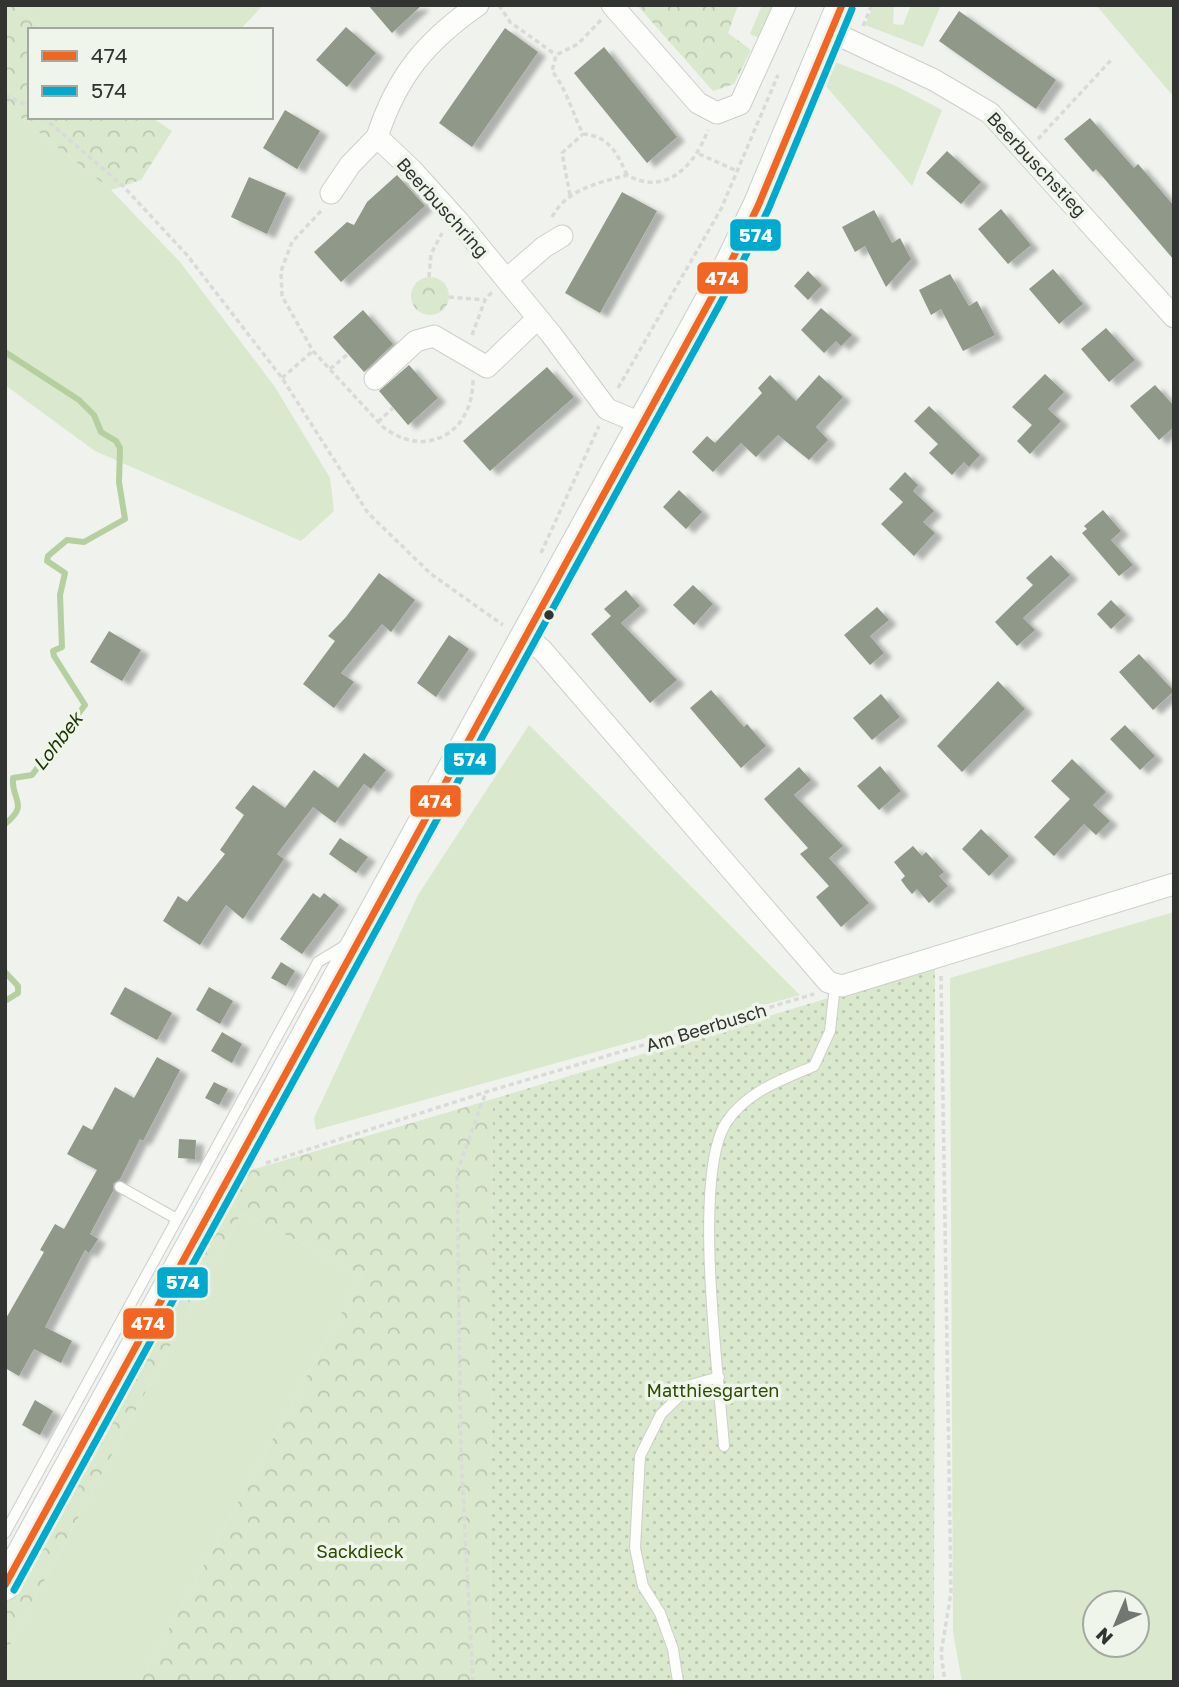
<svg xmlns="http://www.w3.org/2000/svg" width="1179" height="1687" viewBox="0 0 1179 1687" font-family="'Golos Text',sans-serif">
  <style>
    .grass { fill: #dae8ce; fill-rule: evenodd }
    .forest { fill: url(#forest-crowns) }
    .garden { fill: url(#garden-dots) }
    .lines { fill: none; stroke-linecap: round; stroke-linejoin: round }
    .stream { stroke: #b6cfa0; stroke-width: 6 }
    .building { fill: #909889; filter: url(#shadow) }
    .lane-casing { stroke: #cdcfcb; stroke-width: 12 }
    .street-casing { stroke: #cdcfcb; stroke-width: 23 }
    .secondary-casing { stroke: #cdcfcb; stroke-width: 32 }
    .path { stroke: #d9dad9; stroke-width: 3.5; stroke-dasharray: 5 3.5; stroke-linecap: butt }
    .lane { stroke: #fdfdfc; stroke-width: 10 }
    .street { stroke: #fdfdfc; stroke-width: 21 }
    .secondary { stroke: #fdfdfc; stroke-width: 30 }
    .bus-1-casing { stroke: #eff5ea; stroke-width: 12 }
    .bus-2-casing { stroke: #eff5ea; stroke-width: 12 }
    .bus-1 { stroke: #f26522; stroke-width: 7 }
    .bus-2 { stroke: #00a9ce; stroke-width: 7 }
    .bus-dot { fill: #313430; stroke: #eff5ea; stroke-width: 2.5 }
    .labels { text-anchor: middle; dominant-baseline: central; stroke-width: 7; stroke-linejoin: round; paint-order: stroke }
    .street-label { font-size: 18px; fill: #313430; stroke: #eff5ea }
    .park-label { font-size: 18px; fill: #2c4b02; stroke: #eff5ea }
    .water-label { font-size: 19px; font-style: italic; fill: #203606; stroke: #eff5ea }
    .line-badge { stroke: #eff5ea; stroke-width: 2.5 }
    .badge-label { font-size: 19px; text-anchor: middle; font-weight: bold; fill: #fff }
  </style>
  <defs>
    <pattern id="forest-crowns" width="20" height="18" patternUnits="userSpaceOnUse" patternTransform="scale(1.75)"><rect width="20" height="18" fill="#dae8ce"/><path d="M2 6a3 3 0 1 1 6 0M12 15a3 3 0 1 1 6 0" fill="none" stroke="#bcc8b1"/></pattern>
    <pattern id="garden-dots" width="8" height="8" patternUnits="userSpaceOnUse" patternTransform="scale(1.75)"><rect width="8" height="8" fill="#dae8ce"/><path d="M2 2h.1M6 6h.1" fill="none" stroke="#bcc8b1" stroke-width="1.8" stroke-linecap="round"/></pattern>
    <filter id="shadow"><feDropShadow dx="8" dy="4.5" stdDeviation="2" flood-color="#0004"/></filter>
  </defs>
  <rect width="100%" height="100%" fill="#eff2ed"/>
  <path class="grass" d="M15 5H263L240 30H44Z
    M762 5H776L762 39 750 34Z
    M874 5H894L893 24 903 25 911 5H941L923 47 865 25Z
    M1096 5H1174V97Z
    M835 62 896 86 942 110 912 186 825 85Z
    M5 105 111 190 180 262 275 387 330 478 334 511 301 541 95 451 5 385Z
    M529 725 800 995 316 1130 314 1118 418 895Z
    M1174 912V1682H962L953 1632 950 978ZM1095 1603H1137V1645H1095Z
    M242 1212 362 1275 140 1682H5V1654Z"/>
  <path class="forest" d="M5 5H15L44 30H30V117H151L172 131 141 180 111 190 5 105Z
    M637 5H738L728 33 751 50 734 84 713 91Z
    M411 296a19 19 0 1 1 38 0a19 19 0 1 1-38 0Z
    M493 1099 490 1682H140L362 1275 242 1212 5 1654V1603L238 1174Z"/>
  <path class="garden" d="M935 966 934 1682H490L493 1099Z"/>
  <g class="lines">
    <path class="stream" d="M5 352 79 400 94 415 101 432 116 441 120 448 119 482 125 519 84 542 67 540 48 556 47 561 65 573 60 595 62 647 53 651 54 656 85 705 32 775 13 778C11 800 30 804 5 824
      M5 972 18 986V993L5 1001"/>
  </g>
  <path class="building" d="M368 5H422L392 33Z
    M959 11 1056 80 1036 109 939 41Z
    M346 27 376 53 347 87 316 60Z
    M505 28 538 52 472 147 439 123Z
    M604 47 677 137 647 163 574 73Z
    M285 110 320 131 297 169 263 148Z
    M1090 118 1134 168 1138 164 1174 206V260L1096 169 1093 172 1064 139Z
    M947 151 981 182 961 204 926 173Z
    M397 175 425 206 341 282 314 252 347 222 354 225 367 202Z
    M249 177 286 193 267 234 231 217Z
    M622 192 657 211 600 313 565 293Z
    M1001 209 1031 245 1008 264 978 229Z
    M874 210 892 243 900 238 911 259 886 287 865 246 855 252 842 227Z
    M1053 269 1083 304 1059 324 1029 289Z
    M808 271 822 285 808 300 794 286Z
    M950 274 969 306 977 301 995 335 963 351 941 309 931 315 919 290Z
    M821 308 852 335 841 346 836 341 824 353 801 330Z
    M363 310 393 344 364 372 333 337Z
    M1106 328 1135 360 1109 382 1081 349Z
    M409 365 438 398 408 425 379 391Z
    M547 367 574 397 490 471 463 441Z
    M1045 374 1064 392 1048 409 1061 421 1030 454 1017 441 1032 425 1012 407Z
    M770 375 796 401 819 375 843 397 816 427 828 440 809 460 778 435 756 457 741 443 713 472 692 452 707 436 715 443 762 393 758 388Z
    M1155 385 1174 406V427L1159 440 1130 406Z
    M929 406 980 455 969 467 964 462 952 475 929 453 938 444 914 421Z
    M905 472 918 485 913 491 934 511 923 522 935 533 914 556 881 524 903 502 889 489Z
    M679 490 702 512 686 529 663 507Z
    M1103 510 1121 531 1111 540 1133 565 1119 576 1082 533 1087 529 1084 526Z
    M1051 555 1070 575 1023 618 1035 630 1017 646 995 622 1033 585 1026 578Z
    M379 573 415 600 391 632 382 624 341 673 354 682 334 708 303 684 335 641 328 636 346 617Z
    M693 585 713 604 694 625 673 605Z
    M626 590 640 606 621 623 677 680 650 703 591 634 611 616 604 609Z
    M1111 600 1126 615 1111 629 1097 614Z
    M877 607 889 620 870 636 884 653 870 665 844 635Z
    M109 631 141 650 122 681 90 662Z
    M449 635 469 649 436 697 417 683Z
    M1139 654 1174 691 1153 710 1119 672Z
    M998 681 1025 709 962 772 937 746Z
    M711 690 744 727 747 724 766 746 741 768 690 708Z
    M881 694 900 717 872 740 853 718Z
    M1125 725 1155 756 1140 770 1110 739Z
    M364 753 386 770 371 789 364 784 335 823 313 807 277 854 284 859 243 919 226 905 200 945 163 921 178 896 187 902 225 854 220 850 244 815 235 808 253 785 285 808 314 770 338 788Z
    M1072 759 1106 792 1093 805 1110 821 1096 835 1084 824 1054 856 1034 837 1070 799 1051 781Z
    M880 766 901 791 879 810 857 786Z
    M799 767 811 780 794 795 843 846 829 858 869 903 841 927 816 897 829 886 800 854 808 848 764 799Z
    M981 829 1009 856 989 876 962 849Z
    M340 838 368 857 356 873 329 854Z
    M913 846 922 856 926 852 944 872 939 876 948 886 929 903 917 889 912 894 906 887 901 880 905 876 894 862Z
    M313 893 320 898 324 893 339 905 302 954 280 939Z
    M281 962 295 971 286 986 271 978Z
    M125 987 172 1013 157 1040 110 1014Z
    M209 987 233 1001 220 1024 196 1010Z
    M222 1032 242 1044 232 1063 211 1051Z
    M157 1057 180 1070 143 1141 140 1139 120 1179 113 1184V1191L90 1234 98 1239 89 1253 85 1250 45 1327 72 1341 61 1363 34 1349 19 1376 5 1368V1320L44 1252 40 1250 55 1224 64 1229 97 1170 67 1154 83 1125 92 1130 115 1087 134 1098Z
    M214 1082 228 1089 219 1105 205 1098Z
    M179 1139 196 1140 195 1159 178 1158Z
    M35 1400 53 1411 40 1435 22 1425Z"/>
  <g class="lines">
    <g class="lane-casing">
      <path id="lane" d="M120 1187 177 1219
        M724 1446C719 1378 692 1176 726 1123 746 1092 781 1080 814 1066L830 1031 835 985
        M5 1533 318 962 346 945
        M678 1682 673 1649 660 1613 643 1586 635 1548 640 1456 661 1414 691 1385 719 1377"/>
    </g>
    <g class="street-casing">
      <path id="street" d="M478 5C426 41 397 76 377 137L412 170 459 222 551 334 607 409 643 424
        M612 5 698 103 717 113 740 104 785 5
        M832 32 934 80 990 113 1174 317
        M331 193 350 165 377 137
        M507 279 544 247 562 236
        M375 379 416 341 434 336 487 367 538 318
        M527 636 543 651 828 982 842 986 1174 884"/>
    </g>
    <g class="secondary-casing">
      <path id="secondary" d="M5 1585 729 266 758 206 842 5"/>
    </g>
    <path class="path" d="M499 5 510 22 556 55
      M601 20 578 44 556 55 552 71C567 90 572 112 583 134 609 136 617 153 627 175
      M863 26 872 5
      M5 95 30 107
      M43 117 123 186 187 255 282 378 368 513 431 574 503 625
      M1038 139 1112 59
      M699 154 737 171
      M570 195 562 153 583 134
      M321 211 292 242 281 271 282 296 313 351 383 427C426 460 473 433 473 380
      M552 217C567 189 598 183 627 175 666 197 695 165 708 130
      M429 277 431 254 442 233
      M449 297 485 300
      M472 335 485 300 492 292
      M330 369 348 354
      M282 378 313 351
      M618 388 721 209 778 75
      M378 422 393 408
      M541 553 599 426
      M941 976 951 1593 941 1653 945 1682
      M266 1163 486 1092 814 994
      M473 1682 461 1456 457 1172 486 1092"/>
    <use href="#lane" class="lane"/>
    <use href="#street" class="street"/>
    <use href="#secondary" class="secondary"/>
    <g class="bus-1-casing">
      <path id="bus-1" d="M5 1585 729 266 758 206 842 5"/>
    </g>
    <g class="bus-2-casing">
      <path id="bus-2" d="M14 1590 738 271 768 210 852 9"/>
    </g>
    <use href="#bus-1" class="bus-1"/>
    <use href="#bus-2" class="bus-2"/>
  </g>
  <circle class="bus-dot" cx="549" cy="615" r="6"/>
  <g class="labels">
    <g class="street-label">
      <text transform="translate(1037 164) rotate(47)">Beerbuschstieg</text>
      <text transform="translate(443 207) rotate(48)">Beerbuschring</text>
      <text transform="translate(706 1027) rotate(-17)">Am Beerbusch</text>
    </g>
    <g class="park-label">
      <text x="713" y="1390">Matthiesgarten</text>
      <text x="360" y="1551">Sackdieck</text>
    </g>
    <g class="water-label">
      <text transform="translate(57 741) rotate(-52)">Lohbek</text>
    </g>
  </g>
  <g class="line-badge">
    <rect x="729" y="218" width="53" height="34" rx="7" fill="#00a9ce"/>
    <rect x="696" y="261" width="53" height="34" rx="7" fill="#f26522"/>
    <rect x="443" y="742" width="54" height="34" rx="7" fill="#00a9ce"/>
    <rect x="409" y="784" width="53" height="34" rx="7" fill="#f26522"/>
    <rect x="156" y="1266" width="53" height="33" rx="7" fill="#00a9ce"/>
    <rect x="122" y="1307" width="53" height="33" rx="7" fill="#f26522"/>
  </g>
  <g class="badge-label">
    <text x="756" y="242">574</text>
    <text x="722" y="285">474</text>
    <text x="470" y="766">574</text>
    <text x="435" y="808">474</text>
    <text x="183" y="1289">574</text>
    <text x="148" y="1330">474</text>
  </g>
  <rect width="1179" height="1687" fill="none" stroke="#313430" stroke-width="14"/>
  <rect x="28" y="28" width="245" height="91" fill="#eff5ea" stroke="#a3a8a0" stroke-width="2"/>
  <rect x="42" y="51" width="35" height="10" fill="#f26522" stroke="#a3a8a0" stroke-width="2"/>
  <text x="91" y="63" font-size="21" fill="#313430">474</text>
  <rect x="42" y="86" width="35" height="10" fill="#00a9ce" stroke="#a3a8a0" stroke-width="2"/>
  <text x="91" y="98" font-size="21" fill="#313430">574</text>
  <g transform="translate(1116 1624) rotate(224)"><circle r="33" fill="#eff5ea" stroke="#a3a8a0" stroke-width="2"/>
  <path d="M0-5L12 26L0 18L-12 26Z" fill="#747672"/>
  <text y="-10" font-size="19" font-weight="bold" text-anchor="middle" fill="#313430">N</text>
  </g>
</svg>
